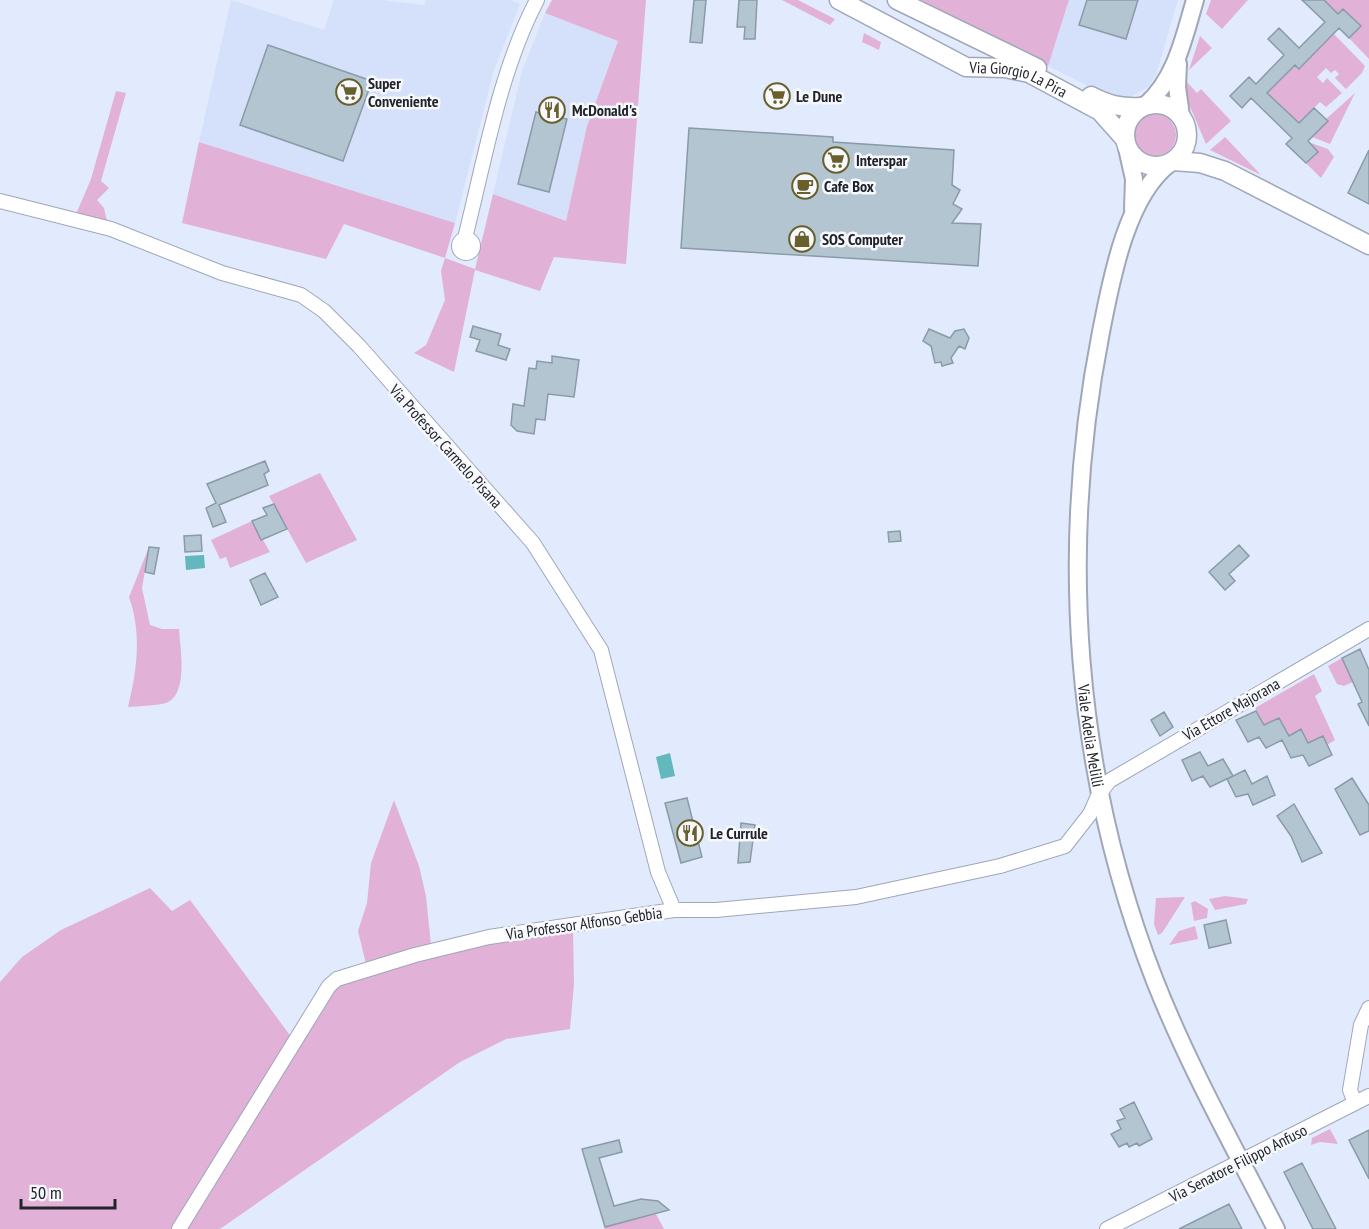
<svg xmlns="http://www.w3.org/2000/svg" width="1369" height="1229" viewBox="0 0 1369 1229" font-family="'PT Sans Narrow',sans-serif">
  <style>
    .built { fill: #d5e0fa }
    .green { fill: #e2b1d7 }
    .water { fill: #62b8bd }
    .building { fill: #b2c5d1; stroke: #899ba6; stroke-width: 1.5 }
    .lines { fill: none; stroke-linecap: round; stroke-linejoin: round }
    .minor-casing { stroke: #9fa7b8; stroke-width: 16 }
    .tertiary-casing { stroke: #9fa7b8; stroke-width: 20 }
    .secondary-casing { stroke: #9fa7b8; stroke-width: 21 }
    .minor { stroke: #fff; stroke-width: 14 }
    .tertiary { stroke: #fff; stroke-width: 16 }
    .secondary { stroke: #fff; stroke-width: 18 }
    .labels { text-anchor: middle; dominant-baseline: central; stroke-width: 5; stroke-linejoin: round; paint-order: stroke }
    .street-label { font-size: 16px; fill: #20232a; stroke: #f6f8fc }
    .poi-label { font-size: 16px; font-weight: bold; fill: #20232a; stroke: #f6f8fc; text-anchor: start }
  </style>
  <rect width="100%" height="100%" fill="#e2ebfd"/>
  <path class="built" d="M231 0 324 30 334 0H382L424 5 426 0H511L520 4 494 70 455 223 199 142Z
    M1069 0H1178L1156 75 1148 87 1130 97 1113 99 1048 66Z
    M545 13 618 40 587 126 566 221 493 194 522 71Z"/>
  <path class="green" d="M552 0H646L626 264 554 257 540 291 475 270 454 372 414 353 426 345 445 300 441 271 445 258 344 224 326 259 182 223 199 142 455 223 445 258 475 269 493 194 566 221 587 126 618 41 545 13Z
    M782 0H798L835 19 830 25Z
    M921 0H1069L1048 66Z
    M1211 0H1248L1222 29 1206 14Z
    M1324 0H1369V59L1349 38 1361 26 1343 9 1338 14Z
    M864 33 881 42 879 50 862 42Z
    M1334 34 1365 66 1362 73 1346 89 1335 78 1339 74 1335 70 1331 73 1326 68 1317 77 1323 83 1327 78 1342 93 1326 107 1320 102 1299 123 1267 93 1295 65 1300 68Z
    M1200 36 1212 48 1189 70Z
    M1186 81 1197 93 1201 89 1231 121 1206 144 1185 95Z
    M116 91 126 93 101 181 109 188 97 200 104 208 107 221 76 214 91 179Z
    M1355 93 1330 144 1312 137 1327 121 1326 119Z
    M1134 135a21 21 0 1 1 42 0a21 21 0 1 1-42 0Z
    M1225 137 1261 175 1210 150Z
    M1308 142 1328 149 1334 157 1321 178 1306 163 1318 152Z
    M320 473 357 540 306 563 269 496Z
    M252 521 270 552 230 568 226 557 220 559 211 540Z
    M149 547 142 588 150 625 162 629H179C180 647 189 695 166 703 154 706 140 706 128 707 137 670 142 634 129 597Z
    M1342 658 1353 682 1344 686 1337 684 1328 666Z
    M1314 674 1322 691 1315 696 1335 740 1327 745 1323 736 1308 743 1300 730 1289 736 1279 718 1264 725 1255 708Z
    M394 800 419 866 426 896 431 945 366 964 358 931 367 903 371 863Z
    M150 888 172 911 190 900 292 1038 171 1229H0V982L22 957 61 930Z
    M1225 896 1248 899 1246 904 1215 910 1209 899Z
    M1185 897 1162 933 1158 935 1154 924 1156 898Z
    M1195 901 1208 909 1207 918 1194 921 1191 903Z
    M1195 926 1198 939 1169 945 1179 931Z
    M573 930 574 984 570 1029 506 1039 460 1062 220 1229H186L203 1205 329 993 343 981 464 949Z
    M1330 1129 1338 1144 1320 1142 1311 1145 1312 1138Z
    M656 1214 664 1229H605V1227Z"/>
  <path class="water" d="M204 555 205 568 186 570 185 556Z
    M670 753 675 776 661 779 656 757Z"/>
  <path class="building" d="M694 0H706L702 43 690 42Z
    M739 0H757L755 39H744L745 27H737Z
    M1087 0H1138L1126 39 1079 25Z
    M1302 0H1324L1338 14 1343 9 1361 26 1349 38 1339 28 1299 69 1295 65 1267 93 1299 123 1314 108 1328 121 1308 141 1318 152 1306 163 1286 144 1292 138 1251 98 1242 108 1230 96 1249 77 1256 84 1284 55 1268 39 1279 28 1299 48 1325 22Z
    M268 45 372 81 343 161 240 125Z
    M536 112 567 119 549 192 518 184Z
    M689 128 833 137V142L954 150 952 185 960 190 953 204 962 209 952 223 981 224 978 266 681 248Z
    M1369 150V204L1348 193Z
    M473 326 501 334 498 345 510 349 506 360 476 351 480 340 470 337Z
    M929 329 950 338 955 331 964 329 969 338 965 349 959 346 951 358 953 363 942 366 941 362 935 363 931 346 923 341Z
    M552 356 579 360 574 397 548 394 545 420 536 419 534 434 517 431 511 425 513 404 524 406 529 368 536 369 537 361 552 363Z
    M265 461 269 471 264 474 268 485 219 505 226 522 213 527 206 508 216 503 207 484Z
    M274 504 287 529 261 540 252 521 267 515 263 508Z
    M900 531 901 541 889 542 888 532Z
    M201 535 202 551 185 552 184 536Z
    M1239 545 1249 556 1229 574 1235 581 1225 590 1209 572Z
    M149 547 159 548 154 574 145 572Z
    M265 573 278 597 261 605 250 580Z
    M1360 649 1369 670V726L1358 704 1362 702 1342 658Z
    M1256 711 1264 725 1279 718 1289 736 1301 729 1308 743 1323 736 1332 755 1309 766 1303 755 1291 758 1282 740 1266 748 1259 737 1248 742 1236 720Z
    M1164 712 1173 727 1160 736 1151 720Z
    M1200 752 1208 766 1223 759 1233 776 1210 787 1203 776 1192 781 1182 760Z
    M1245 770 1252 784 1267 776 1275 795 1253 805 1248 794 1236 797 1227 779Z
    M1352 778 1369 805V831L1360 835 1335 789Z
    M687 798 702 857 681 863 665 803Z
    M1294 804 1322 853 1302 862 1291 836 1277 816Z
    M741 823 755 825 750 862 738 863Z
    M1226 920 1231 943 1209 948 1204 925Z
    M1134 1102 1152 1139 1139 1146 1137 1143 1129 1147 1127 1143 1119 1147 1111 1134 1121 1129 1117 1121 1125 1118 1120 1109Z
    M1369 1130V1179L1349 1140Z
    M619 1140 622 1152 599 1158 614 1206 641 1199 658 1201 669 1210 605 1227 582 1149Z
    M1302 1163 1336 1229H1313L1284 1172Z
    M1229 1204 1242 1229H1179Z"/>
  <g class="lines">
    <g class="minor-casing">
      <path id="minor" d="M0 201 111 229 222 273 301 295 324 311 359 346 533 543 601 650 658 872 674 910
        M465 238C485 159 499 73 537 0
        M459 246a7 7 0 1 1 14 0a7 7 0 1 1-14 0Z
        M1355 1103 1350 1090 1361 1025 1369 1008
        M179 1229 329 986 337 979 415 955 489 937 674 910H716L856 897 1000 866 1065 846 1090 814 1098 796 1109 781 1369 629
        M1107 1229 1369 1096"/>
    </g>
    <g class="tertiary-casing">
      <g id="tertiary">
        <path d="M1178 64 1177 87 1181 116"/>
        <path d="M1146 105C1176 78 1184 37 1195 0"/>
        <path d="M1127 148 1134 179 1133 209"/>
        <path id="s1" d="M1170 163C1126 196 1111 281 1101 332 1058 550 1074 774 1155 981 1189 1067 1234 1147 1276 1229"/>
      </g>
    </g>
    <g class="secondary-casing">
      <g id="secondary">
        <path id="s2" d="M839 0 966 67 1005 68 1029 73 1100 111 1124 138"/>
        <path d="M897 0 1037 68"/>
        <path d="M1091 96C1108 105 1121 108 1141 107"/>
        <circle cx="1156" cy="135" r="31"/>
        <path d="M1173 161 1200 163 1225 171 1369 245"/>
      </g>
    </g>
    <use href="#minor" class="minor"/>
    <use href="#tertiary" class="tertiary"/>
    <use href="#secondary" class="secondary"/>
  </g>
  <defs>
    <g id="supermarket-ring" transform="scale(1.35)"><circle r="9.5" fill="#f6f8fc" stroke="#685f2c" stroke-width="1.5"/><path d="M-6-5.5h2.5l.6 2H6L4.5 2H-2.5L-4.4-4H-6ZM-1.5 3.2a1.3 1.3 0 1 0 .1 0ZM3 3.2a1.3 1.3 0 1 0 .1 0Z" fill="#685f2c"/></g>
    <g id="restaurant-ring" transform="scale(1.35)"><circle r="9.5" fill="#f6f8fc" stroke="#685f2c" stroke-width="1.5"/><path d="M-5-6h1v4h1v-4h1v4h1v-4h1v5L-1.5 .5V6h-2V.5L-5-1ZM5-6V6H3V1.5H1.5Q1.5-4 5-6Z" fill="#685f2c"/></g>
    <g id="cafe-ring" transform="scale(1.35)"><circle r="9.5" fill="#f6f8fc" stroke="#685f2c" stroke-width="1.5"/><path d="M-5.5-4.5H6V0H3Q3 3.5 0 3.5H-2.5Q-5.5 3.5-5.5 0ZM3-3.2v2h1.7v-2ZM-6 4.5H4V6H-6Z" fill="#685f2c"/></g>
    <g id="shop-ring" transform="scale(1.35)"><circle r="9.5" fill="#f6f8fc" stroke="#685f2c" stroke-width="1.5"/><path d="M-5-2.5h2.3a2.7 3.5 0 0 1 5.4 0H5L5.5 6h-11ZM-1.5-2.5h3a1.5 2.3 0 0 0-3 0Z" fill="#685f2c"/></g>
  </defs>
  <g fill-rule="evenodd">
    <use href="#supermarket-ring" x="349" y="92"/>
    <use href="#supermarket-ring" x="777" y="96"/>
    <use href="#restaurant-ring" x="552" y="110"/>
    <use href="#supermarket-ring" x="836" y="160"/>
    <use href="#cafe-ring" x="805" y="186"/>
    <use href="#shop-ring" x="802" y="239"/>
    <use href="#restaurant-ring" x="690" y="833"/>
  </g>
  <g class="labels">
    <g class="street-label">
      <text stroke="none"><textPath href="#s2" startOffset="198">Via Giorgio La Pira</textPath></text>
      <text transform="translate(446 446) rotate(48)">Via Professor Carmelo Pisana</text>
      <text transform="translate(1231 709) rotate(-30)">Via Ettore Majorana</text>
      <text stroke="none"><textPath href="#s1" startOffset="592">Viale Adelia Melilli</textPath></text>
      <text transform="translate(584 923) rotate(-8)">Via Professor Alfonso Gebbia</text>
      <text transform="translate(1238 1163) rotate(-27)">Via Senatore Filippo Anfuso</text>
    </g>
    <g class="poi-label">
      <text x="368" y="83">Super<tspan x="368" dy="18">Conveniente</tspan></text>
      <text x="796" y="96">Le Dune</text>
      <text x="572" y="110">McDonald's</text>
      <text x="856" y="160">Interspar</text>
      <text x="824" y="186">Cafe Box</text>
      <text x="822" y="239">SOS Computer</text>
      <text x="710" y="833">Le Currule</text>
    </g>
  </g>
  <path d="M21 1199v9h94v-9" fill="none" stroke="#20232a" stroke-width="3"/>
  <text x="30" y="1199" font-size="18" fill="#20232a" stroke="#f6f8fc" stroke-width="4.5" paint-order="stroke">50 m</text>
</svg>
